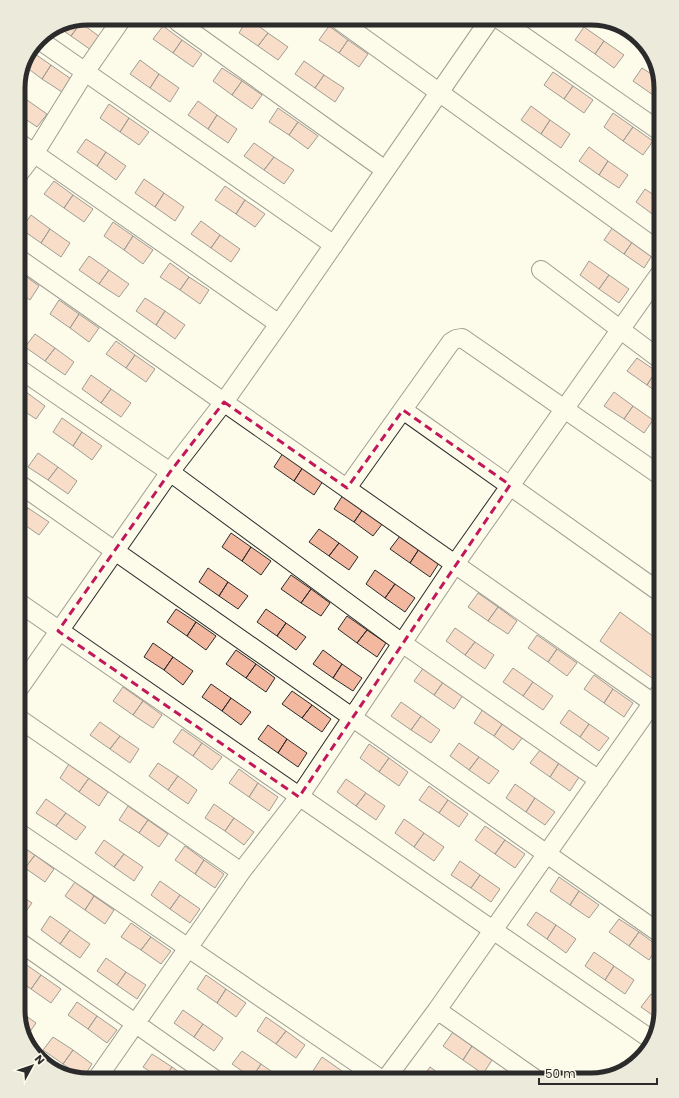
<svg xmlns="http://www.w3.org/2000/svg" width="679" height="1098" viewBox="0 0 679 1098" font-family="Poppins,sans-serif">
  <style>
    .building { fill: #f2b8a0; stroke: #2b2b2b }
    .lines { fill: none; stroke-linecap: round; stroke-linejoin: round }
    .minor-casing { stroke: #2b2b2b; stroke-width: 20 }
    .minor { stroke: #fdfbea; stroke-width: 18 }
    .marked { fill: none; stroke: #c2185b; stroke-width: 3; stroke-dasharray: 8 5; stroke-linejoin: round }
    .rim { fill: none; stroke: #2b2b2b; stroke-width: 5 }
  </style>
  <rect width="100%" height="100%" fill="#fdfbea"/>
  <path class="building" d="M381 20H393L389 25Z
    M246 21H252L268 33 258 46 239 33Z
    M295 21H307L303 27Z
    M61 23H80L71 36 57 26Z
    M81 23 100 37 91 50 71 36Z
    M163 26 182 40 173 53 153 39Z
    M329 26 348 40 339 53 319 40Z
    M584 27 604 41 595 54 575 40Z
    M268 33 288 47 278 60 258 46Z
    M182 40 202 54 193 67 173 53Z
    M348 40 368 54 359 67 339 53Z
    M604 41 624 55 614 68 595 54Z
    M32 52 51 65 42 79 26 67Z
    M140 60 159 74 150 88 130 74Z
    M304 61 324 75 315 88 295 74Z
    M51 65 71 79 62 92 42 79Z
    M222 68 242 81 232 95 213 81Z
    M642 68 659 79 660 84 653 95 633 81Z
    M553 72 573 86 564 99 544 85Z
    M159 74 179 88 170 102 150 88Z
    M324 75 344 88 335 102 315 88Z
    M242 81 262 95 252 109 232 95Z
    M660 84 661 88V101L653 95Z
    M573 86 593 100 584 113 564 99Z
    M18 93 27 100 18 112Z
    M27 100 47 114 37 127 18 114Z
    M198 101 217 115 208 129 188 115Z
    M109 104 129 118 120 132 100 118Z
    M531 106 550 120 541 134 521 120Z
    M278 108 298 122 289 135 269 122Z
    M613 113 633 127 623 141 604 127Z
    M217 115 237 129 228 143 208 129Z
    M129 118 149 132 139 145 120 132Z
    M550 120 570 134 561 148 541 134Z
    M298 122 318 136 308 149 289 135Z
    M633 127 653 141 643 155 623 141Z
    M86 139 106 152 97 166 77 152Z
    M254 143 274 157 264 170 244 156Z
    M589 147 608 161 599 175 579 161Z
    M106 152 126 166 116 180 97 166Z
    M274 157 294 170 284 184 264 170Z
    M608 161 628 175 619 188 599 175Z
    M144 179 164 193 155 207 135 193Z
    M54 181 73 195 64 208 44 194Z
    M225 186 245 200 236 214 215 200Z
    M645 189 661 200V208L655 216 636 202Z
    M164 193 184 207 175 221 155 207Z
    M73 195 93 209 84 222 64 208Z
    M245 200 265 214 255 227 236 214Z
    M661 208V220L655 216Z
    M31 215 50 229 41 243 21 229Z
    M201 221 220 235 211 248 191 234Z
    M113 222 133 236 124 250 104 236Z
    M613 227 633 241 624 254 604 240Z
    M50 229 70 243 61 257 41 243Z
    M220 235 240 249 231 262 211 248Z
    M133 236 153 250 143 264 124 250Z
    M633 241 653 254 644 268 624 254Z
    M89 256 109 270 99 284 79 270Z
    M589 261 609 275 599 289 580 275Z
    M170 263 189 277 180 290 160 277Z
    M109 270 129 284 119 297 99 284Z
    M20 272 39 286 30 300 18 292Z
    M609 275 629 289 619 303 599 289Z
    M189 277 209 290 200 304 180 290Z
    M145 298 165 311 156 325 136 311Z
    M59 300 79 314 70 328 50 314Z
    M165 311 185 325 175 339 156 325Z
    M79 314 99 328 89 342 70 328Z
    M35 334 55 348 45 361 25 347Z
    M116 341 135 355 126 368 106 354Z
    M55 348 74 362 65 375 45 361Z
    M135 355 155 369 146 382 126 368Z
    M637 358 656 371 647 385 627 371Z
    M656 371 661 375V395L647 385Z
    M91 375 111 389 101 403 82 389Z
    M18 386 26 392 18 403Z
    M111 389 131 403 121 417 101 403Z
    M26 392 45 406 36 419 18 407V403Z
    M614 392 633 406 624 419 604 406Z
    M633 406 653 420 644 433 624 419Z
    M62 418 82 432 73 446 53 432Z
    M82 432 102 446 92 460 73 446Z
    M38 453 58 467 48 480 28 467Z
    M283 453 303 467 294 481 274 467Z
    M58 467 77 481 68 494 48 480Z
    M303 467 323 481 314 495 294 481Z
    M343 495 363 509 354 522 334 509Z
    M18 501 28 508 19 521H18Z
    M28 508 49 522 39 535 19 521Z
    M363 509 383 523 373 536 354 522Z
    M319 529 339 543 329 556 309 542Z
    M231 533 251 547 242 561 222 547Z
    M400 536 419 549 410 563 390 549Z
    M339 543 358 557 349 570 329 556Z
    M251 547 271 561 261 575 242 561Z
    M419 549 439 563 430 577 410 563Z
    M18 552 24 556 18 565Z
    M208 568 228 582 219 596 199 582Z
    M375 570 395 584 385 598 366 584Z
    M291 575 311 589 301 603 281 589Z
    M228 582 248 596 238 609 219 596Z
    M395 584 415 598 405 612 385 598Z
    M311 589 330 603 321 616 301 603Z
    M478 593 498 607 488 621 468 607Z
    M498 607 517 621 508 634 488 621Z
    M176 609 196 622 187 636 167 622Z
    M266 609 286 623 277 636 257 622Z
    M620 612 661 642V679L659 683 600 641Z
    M347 616 367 630 357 643 338 629Z
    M196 622 216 636 206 650 187 636Z
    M286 623 306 637 296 650 277 636Z
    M455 628 475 642 465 655 446 641Z
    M367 630 386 643 377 657 357 643Z
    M537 635 557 649 548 662 528 648Z
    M475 642 494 655 485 669 465 655Z
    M153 643 173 657 164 670 144 657Z
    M557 649 577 663 567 676 548 662Z
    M236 650 256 664 246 678 226 664Z
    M323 650 342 664 333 678 313 664Z
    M173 657 193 671 183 685 164 670Z
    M256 664 275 678 266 692 246 678Z
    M342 664 362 678 353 691 333 678Z
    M424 667 444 681 434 695 414 681Z
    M513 668 533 682 523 696 503 682Z
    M594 675 613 689 604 703 584 689Z
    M444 681 463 695 454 709 434 695Z
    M533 682 553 696 543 710 523 696Z
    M211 684 231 698 222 711 202 697Z
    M123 687 143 701 133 715 113 701Z
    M613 689 633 703 624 717 604 703Z
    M292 691 312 705 302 718 282 704Z
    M231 698 251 712 241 725 222 711Z
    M143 701 162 715 153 728 133 715Z
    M401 702 421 716 411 730 391 716Z
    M312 705 331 719 322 732 302 718Z
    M483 709 503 723 494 736 474 723Z
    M569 710 589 724 580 737 560 723Z
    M421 716 440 730 431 743 411 730Z
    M100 722 120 736 110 749 90 735Z
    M503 723 523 737 513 750 494 736Z
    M589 724 609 738 599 751 580 737Z
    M268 725 287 739 278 753 258 739Z
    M182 729 202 743 193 756 173 742Z
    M120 736 139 749 130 763 110 749Z
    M287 739 307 753 298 767 278 753Z
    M202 743 222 757 212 770 193 756Z
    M459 743 479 757 469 770 450 756Z
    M369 744 389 758 379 772 360 758Z
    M540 750 559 763 550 777 530 763Z
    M479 757 499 771 489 784 469 770Z
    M389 758 408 772 399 786 379 772Z
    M158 763 178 776 168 790 149 776Z
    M559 763 579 777 570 791 550 777Z
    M69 764 89 778 79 792 60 778Z
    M239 769 258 783 249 797 229 783Z
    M178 776 197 790 188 804 168 790Z
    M89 778 108 792 99 806 79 792Z
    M346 779 366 793 356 806 337 792Z
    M258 783 278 797 269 811 249 797Z
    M515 784 535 798 526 812 506 798Z
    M429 786 448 800 439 813 419 800Z
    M366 793 385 806 376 820 356 806Z
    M535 798 555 812 545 825 526 812Z
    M46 799 66 813 56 826 36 813Z
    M448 800 468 814 459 827 439 813Z
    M214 804 234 818 225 831 205 818Z
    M128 806 148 820 139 833 119 820Z
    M66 813 86 827 76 840 56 826Z
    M234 818 254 832 244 845 225 831Z
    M404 819 424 833 414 847 395 833Z
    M148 820 168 834 159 847 139 833Z
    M485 826 505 840 495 854 475 840Z
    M424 833 444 847 434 861 414 847Z
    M104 840 124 854 114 867 95 853Z
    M505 840 525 854 515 868 495 854Z
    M18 843 35 855 25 868 18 863Z
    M185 846 204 860 195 874 175 860Z
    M124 854 143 867 134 881 114 867Z
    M35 855 54 869 45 882 25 868Z
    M204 860 224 874 215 888 195 874Z
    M460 861 480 875 471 888 451 875Z
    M480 875 500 889 491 902 471 888Z
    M559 877 579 891 570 905 550 891Z
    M160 881 180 895 170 909 151 895Z
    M75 882 94 896 85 910 65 896Z
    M579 891 599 905 589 918 570 905Z
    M18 894 32 903 22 917 18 914Z
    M180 895 200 909 190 923 170 909Z
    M94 896 114 910 105 924 85 910Z
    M536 912 556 925 547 939 527 925Z
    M50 916 70 930 60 944 41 930Z
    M619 919 639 932 629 946 609 932Z
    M131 923 151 937 141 950 121 937Z
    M556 925 576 939 566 953 547 939Z
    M70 930 90 944 80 958 60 944Z
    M639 932 658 946 649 960 629 946Z
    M151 937 171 951 161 964 141 950Z
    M594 952 614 966 605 980 585 966Z
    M106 958 126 972 117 985 97 971Z
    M21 961 41 975 31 989 18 980V965Z
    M614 966 634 980 625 994 605 980Z
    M126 972 146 985 137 999 117 985Z
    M41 975 61 989 51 1003 31 989Z
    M206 975 226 989 217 1003 197 989Z
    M226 989 246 1003 236 1017 217 1003Z
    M651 994 661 1001 658 1019 641 1007Z
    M77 1002 97 1016 88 1029 68 1015Z
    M18 1010 36 1023 27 1036 24 1034Z
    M183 1010 203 1024 194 1037 174 1023Z
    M97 1016 117 1030 107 1043 88 1029Z
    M266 1017 286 1031 276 1044 257 1031Z
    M203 1024 223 1038 214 1051 194 1037Z
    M286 1031 305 1045 296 1058 276 1044Z
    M453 1032 472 1046 463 1060 443 1046Z
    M53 1037 73 1050 63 1064 43 1050Z
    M472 1046 492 1060 483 1074 463 1060Z
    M73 1050 92 1064 83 1078 63 1064Z
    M242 1051 261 1064 252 1078 232 1064Z
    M152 1054 172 1067 163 1080 143 1067Z
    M322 1057 342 1071 336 1080H325L313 1071Z
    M261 1064 281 1078 280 1080H254L252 1078Z
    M172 1067 190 1080H163Z
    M430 1067 448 1080H421Z
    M342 1071 354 1080H336Z
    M512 1074 521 1080H508Z"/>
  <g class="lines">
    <g class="minor-casing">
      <path id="minor" d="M499 19 661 132
        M340 21 661 252
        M178 22 385 170
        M38 39 334 245
        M18 142 279 324
        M18 175 34 154 85 72 119 23
        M18 258 653 703
        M541 270 661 360
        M18 368 170 472 402 643 599 780
        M403 410 661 593
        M18 483 661 934
        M347 488 451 342 456 339 462 338 661 476
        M18 602 652 1040
        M18 690 170 472 224 402 279 324 490 19
        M18 718 241 872
        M18 832 382 1080
        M18 941 216 1080
        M437 1010 537 1080
        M96 1080 241 872 299 797 455 564 661 272
        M385 1080 437 1010 661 691"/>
    </g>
    <use href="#minor" class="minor"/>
  </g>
  <path d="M0 0H679V1098H0ZM224 402 347 488 403 410 510 485 299 797 58 631 170 472Z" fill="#fdfbea" fill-opacity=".55" fill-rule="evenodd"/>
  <path class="marked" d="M224 402 347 488 403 410 510 485 299 797 58 631 170 472Z"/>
  <path d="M0 0H679V1098H0ZM88 25H591A63 63 0 0 1 654 88V1010A63 63 0 0 1 591 1073H88A63 63 0 0 1 25 1010V88A63 63 0 0 1 88 25Z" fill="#eceadb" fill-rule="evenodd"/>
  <path class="rim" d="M88 25H591A63 63 0 0 1 654 88V1010A63 63 0 0 1 591 1073H88A63 63 0 0 1 25 1010V88A63 63 0 0 1 88 25Z"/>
  <g transform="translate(32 1066) rotate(50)" stroke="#fdfbea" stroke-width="3" paint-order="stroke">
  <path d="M0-3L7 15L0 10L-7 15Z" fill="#2b2b2b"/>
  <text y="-6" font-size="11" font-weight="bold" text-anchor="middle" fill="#2b2b2b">N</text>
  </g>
  <path d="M539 1078v6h118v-6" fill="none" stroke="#2b2b2b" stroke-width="2"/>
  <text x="545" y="1078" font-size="12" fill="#2b2b2b" stroke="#fdfbea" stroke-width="3" paint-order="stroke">50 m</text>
</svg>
